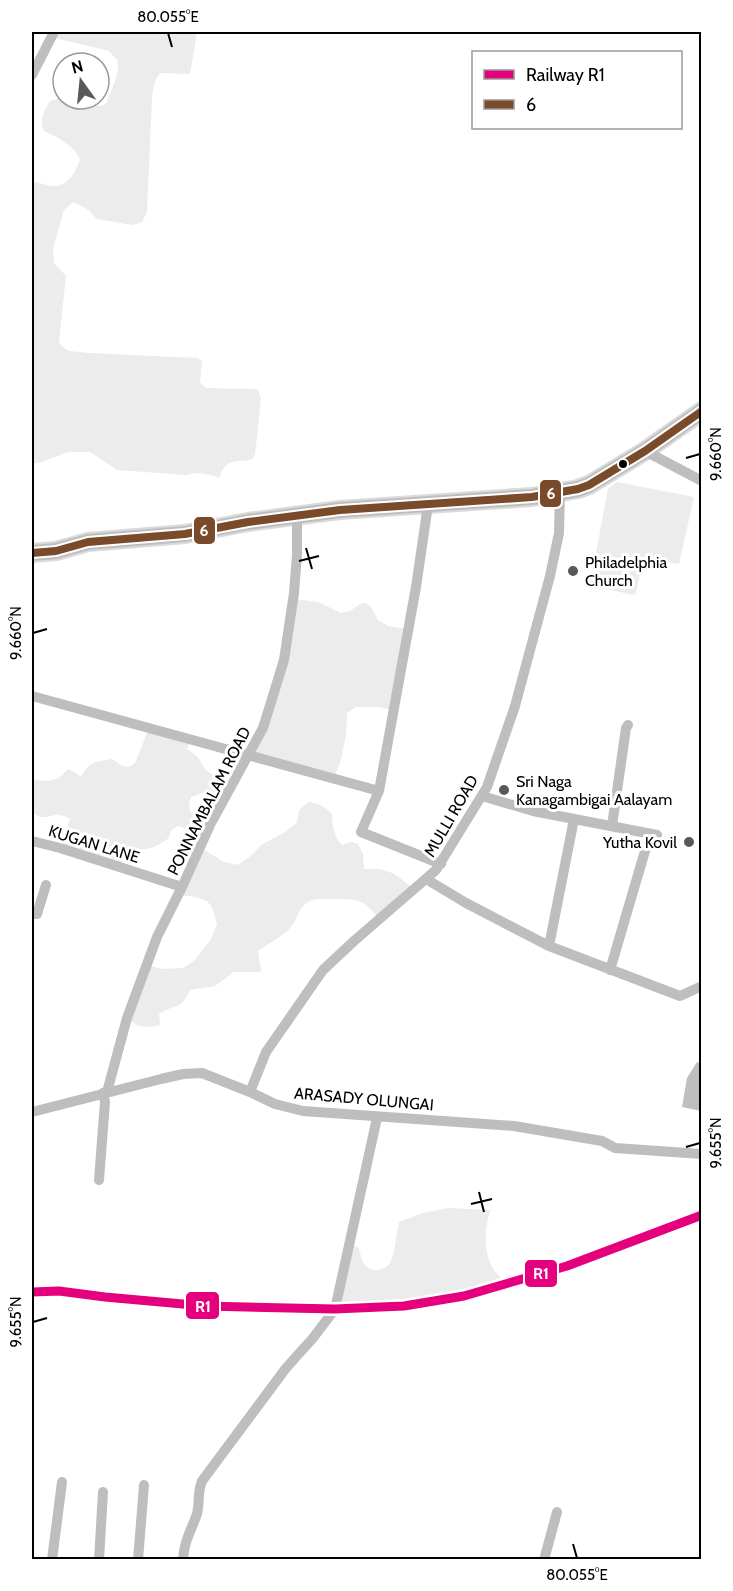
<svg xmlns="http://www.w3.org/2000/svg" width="733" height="1591" viewBox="0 0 733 1591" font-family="Cabin,sans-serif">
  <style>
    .green { fill: #ececec }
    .water { fill: #bfbfbf }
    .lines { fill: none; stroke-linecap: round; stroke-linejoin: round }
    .highway-casing { stroke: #dbdbdb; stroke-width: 20 }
    .minor { stroke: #bebebe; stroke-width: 10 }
    .highway { stroke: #bebebe; stroke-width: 16 }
    .bus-1-casing { stroke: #fff; stroke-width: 12 }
    .bus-1 { stroke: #7a4b2a; stroke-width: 8 }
    .rail-1-casing { stroke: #fff; stroke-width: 14 }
    .rail-1 { stroke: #e5007d; stroke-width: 9 }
    .ticks { fill: none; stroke: #000; stroke-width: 2 }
    .bus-dot { fill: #000; stroke: #fff; stroke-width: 2 }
    .poi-dot { fill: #595959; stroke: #fff; stroke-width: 2 }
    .labels { text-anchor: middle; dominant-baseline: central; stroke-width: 6; stroke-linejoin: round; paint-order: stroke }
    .poi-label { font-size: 16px; fill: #000; stroke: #fff; text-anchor: start }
    .street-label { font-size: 16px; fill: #000; stroke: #fff }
    .line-badge { stroke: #fff; stroke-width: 2 }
    .badge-label { font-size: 16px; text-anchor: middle; font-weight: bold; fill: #fff }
    .neatline { fill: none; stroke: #000; stroke-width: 2 }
    .ticks-label { font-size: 15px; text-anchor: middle; fill: #000 }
  </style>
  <rect width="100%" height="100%" fill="#fff"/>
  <path class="green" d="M54 32H197L190 74 161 73C154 78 153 90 152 98L147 212 142 222 132 225 97 219 87 209 73 202 64 210 53 249 54 263 66 276 59 342 63 347 69 351 89 353 197 358 202 361 200 382 206 388 257 389 261 398 255 455 251 460C232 462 226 459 219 478 209 473 197 472 186 475L117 470 90 452H68L39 463H32V182C39 182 45 185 52 186 68 187 75 173 80 160 75 146 57 137 44 131 39 119 44 111 50 101L58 99 101 106 106 104 115 81 118 71V61L109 51 51 37Z
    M617 482 694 497 679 564 644 559 635 595 590 586 608 488Z
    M293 599 319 602 341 613 350 611 360 604 366 603 371 607 378 620 388 626 408 629 393 710 378 707H356L347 713 346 735 341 760 334 778 248 754 263 728Z
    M149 728 191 739 187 749C199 756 199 758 205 770L231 785 221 804 202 793 191 797C185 815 196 817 211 823L204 839 193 832 179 826C173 828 170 830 169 838 154 848 149 851 131 848L126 851 120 867 60 848 70 819C52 808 47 825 32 812V780L49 781 59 778 68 769 75 772 81 777C89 761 96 762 112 759 120 764 127 771 135 763Z
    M309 802C318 803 326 807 332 814 332 825 334 836 342 845L351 842 358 844 363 854 364 869C390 868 394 873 414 889L379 920C365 898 355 899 331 899 324 899 314 898 308 902 298 908 297 921 289 929 281 937 268 944 258 951L261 972H234L215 986 190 990C181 1011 176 1003 159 1014L160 1025C145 1028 138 1028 127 1018L148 961 153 967 164 969 183 968 194 961 211 939 217 924 212 907 207 901 191 896H177L200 847 224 862 238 865 252 855 261 845 285 832 297 822 299 811 303 806Z
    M448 1208 491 1210C484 1226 483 1254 494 1270 497 1275 503 1279 508 1283L464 1296 404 1306 335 1309 353 1245 359 1248C360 1252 361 1258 363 1262 369 1273 385 1273 391 1261 395 1250 396 1235 399 1222L423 1213Z"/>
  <path class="water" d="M697 1062 701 1063V1111L682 1107 687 1078Z"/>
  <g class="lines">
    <g class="highway-casing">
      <path id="highway" d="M32 553 56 551 88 542 185 534 248 522 340 510 532 497 578 489 589 485 645 451 702 411"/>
    </g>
    <path class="minor" d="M32 75 54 32
      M645 451 702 481
      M32 696 379 791 361 832 441 864
      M379 791 416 587 428 505
      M482 796 533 811 657 835
      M612 826 626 728 628 725
      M32 841 60 848 182 887
      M426 879 466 903 549 946 680 996 702 986
      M32 914H37L46 885
      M549 946 574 819
      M610 970 650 834
      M107 1092 127 1018 157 937 182 887 211 823 263 728 284 660 294 593 297 555V515
      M250 1092 266 1052 323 970 354 941 436 870 487 787 515 706 550 576 559 533 560 492
      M32 1112 161 1079 183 1074 202 1073 250 1092 275 1104 303 1111 514 1126 602 1141 615 1148 702 1154
      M99 1180 105 1102 103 1093
      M52 1560 62 1482
      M99 1560 103 1492
      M138 1560 144 1485
      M183 1560C184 1541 191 1531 197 1514 200 1502 197 1493 202 1481L286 1368 313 1338 335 1309 377 1118
      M544 1560 557 1512"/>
    <use href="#highway" class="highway"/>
    <g class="bus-1-casing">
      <path id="bus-1" d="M32 553 56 551 88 542 185 534 248 522 340 510 532 497 578 489 589 485 645 451 702 411"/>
    </g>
    <use href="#bus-1" class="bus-1"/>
    <g class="rail-1-casing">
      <path id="rail-1" d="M32 1292 59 1291 105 1297 205 1306 335 1309 404 1306 464 1296 567 1266 702 1215"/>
    </g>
    <use href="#rail-1" class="rail-1"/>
  </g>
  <path class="ticks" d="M168 33 172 47M686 458 700 454M306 548 312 569M299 561 319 556M33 633 47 629M686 1147 700 1143M479 1192 484 1212M471 1204 492 1199M33 1322 47 1318M573 1544 577 1558"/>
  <circle class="bus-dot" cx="623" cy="464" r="5"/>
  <g class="poi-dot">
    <circle cx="573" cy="571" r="6"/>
    <circle cx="504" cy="790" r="6"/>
    <circle cx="689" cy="842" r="6"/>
  </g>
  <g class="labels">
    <g class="poi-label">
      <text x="585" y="562">Philadelphia<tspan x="585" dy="18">Church</tspan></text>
      <text x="516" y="781">Sri Naga<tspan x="516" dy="18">Kanagambigai Aalayam</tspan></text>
      <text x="677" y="842" text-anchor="end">Yutha Kovil</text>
    </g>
    <g class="street-label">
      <text transform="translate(209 801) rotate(-63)">PONNAMBALAM ROAD</text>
      <text transform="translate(451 816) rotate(-60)">MULLI ROAD</text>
      <text transform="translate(94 844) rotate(17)">KUGAN LANE</text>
      <text transform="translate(364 1099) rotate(5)">ARASADY OLUNGAI</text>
    </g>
  </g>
  <g class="line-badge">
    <rect x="539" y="479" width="23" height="29" rx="6" fill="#7a4b2a"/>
    <rect x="193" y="516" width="23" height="29" rx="6" fill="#7a4b2a"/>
    <rect x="524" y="1259" width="34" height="29" rx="6" fill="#e5007d"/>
    <rect x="185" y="1291" width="35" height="29" rx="6" fill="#e5007d"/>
  </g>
  <g class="badge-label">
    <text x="551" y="499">6</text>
    <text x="204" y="536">6</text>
    <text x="541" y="1279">R1</text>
    <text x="203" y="1312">R1</text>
  </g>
  <rect width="733" height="1591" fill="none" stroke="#ffffff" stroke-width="66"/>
  <rect x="472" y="51" width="210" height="78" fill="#ffffff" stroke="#999999" stroke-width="1.5"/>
  <rect x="484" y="70" width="30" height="9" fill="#e5007d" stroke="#999999" stroke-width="1.5"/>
  <text x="526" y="81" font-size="18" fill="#000000">Railway R1</text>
  <rect x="484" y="100" width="30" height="9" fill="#7a4b2a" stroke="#999999" stroke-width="1.5"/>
  <text x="526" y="111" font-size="18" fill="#000000">6</text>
  <g transform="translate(81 81) rotate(345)"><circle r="28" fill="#ffffff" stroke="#999999" stroke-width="1.5"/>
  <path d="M0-4.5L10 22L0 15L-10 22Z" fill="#595959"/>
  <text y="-9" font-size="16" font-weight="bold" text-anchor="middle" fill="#000000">N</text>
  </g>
  <rect x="33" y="33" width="667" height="1525" class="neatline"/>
  <g class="ticks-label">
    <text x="168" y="22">80.055°E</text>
    <text transform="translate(716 454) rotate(-90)" y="5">9.660°N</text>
    <text transform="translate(16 633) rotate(-90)" y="5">9.660°N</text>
    <text transform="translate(716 1143) rotate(-90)" y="5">9.655°N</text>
    <text transform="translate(16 1322) rotate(-90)" y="5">9.655°N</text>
    <text x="577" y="1580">80.055°E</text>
  </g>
</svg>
